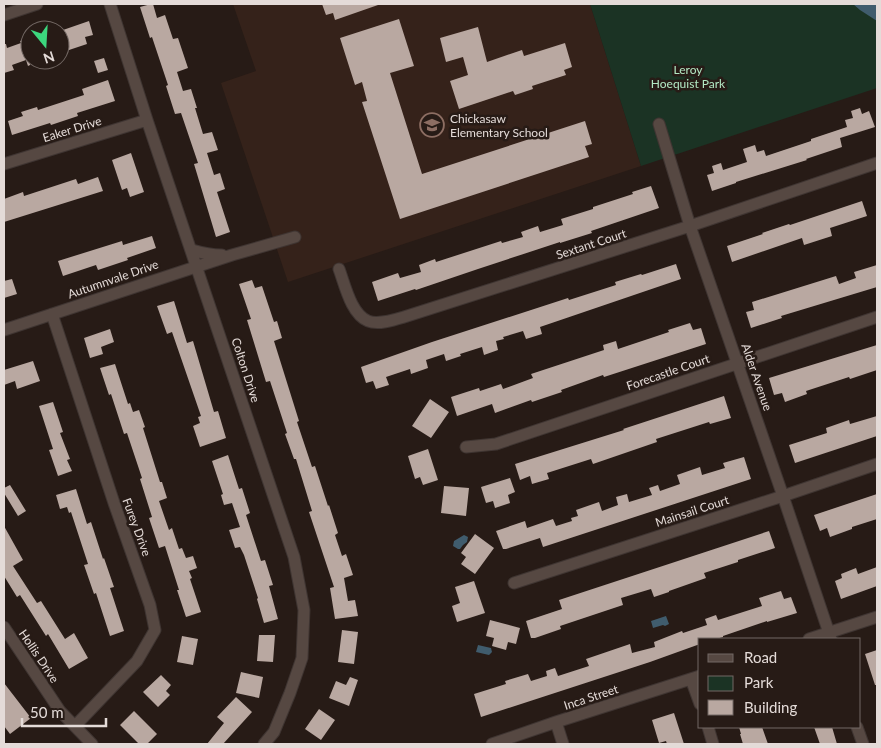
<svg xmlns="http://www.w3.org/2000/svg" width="881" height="748" viewBox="0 0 881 748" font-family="Lato,sans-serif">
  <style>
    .built { fill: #35221a }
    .green { fill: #1b3324 }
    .water { fill: #405c6d }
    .building { fill: #b9a8a1 }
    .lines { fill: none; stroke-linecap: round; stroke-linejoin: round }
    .minor-casing { stroke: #3f3532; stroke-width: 13 }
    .minor { stroke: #564842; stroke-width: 11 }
    .labels { text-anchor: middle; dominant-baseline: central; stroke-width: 5; stroke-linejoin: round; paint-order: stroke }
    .park-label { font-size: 12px; fill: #b2e7c3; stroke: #271b16 }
    .poi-label { font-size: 12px; fill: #e4dbd8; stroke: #271b16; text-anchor: start }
    .street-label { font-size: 12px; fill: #e4dbd8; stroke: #271b16 }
  </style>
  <rect width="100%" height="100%" fill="#271b16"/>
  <path class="built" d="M233 4H590L641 166 288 282 221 83 256 71Z"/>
  <path class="green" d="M590 4H877V88L641 166Z"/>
  <path class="water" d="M853 4H877V21L860 10Z
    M464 535 468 537 467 542 463 545 460 549H458L453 546 454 541Z
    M666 616 669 624 665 626 663 625 653 628 651 621Z
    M478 645 491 648 492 652 489 655 476 652Z"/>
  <path class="building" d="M151 4H153L157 18 165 15 173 39 178 38 188 68 177 72 183 91 191 89 197 108H195L203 134 212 132 218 150 207 153 214 175 220 173 225 189 217 192 230 232 216 237 194 164 198 163 181 113 175 114 166 86 168 85 152 37 150 38 140 7Z
    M322 4H378V5L335 20 333 13 326 15Z
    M399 19 414 66 390 73 422 174 585 121 592 144 585 146 589 157 400 219 362 102 367 101 362 82 355 85 340 38Z
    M89 21 93 35 85 37 87 44 69 50 63 30Z
    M478 27 487 62 522 50 524 56 565 43 572 67 564 70 566 75 532 86 533 89 515 95 513 91 459 109 450 81 468 75 463 57 446 62 440 38Z
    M30 37V65L28 66 26 60 12 65 14 70 4 73V44H6L7 48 21 43 20 41Z
    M104 58 108 70 98 73 94 61Z
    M108 80 115 101 77 113 78 116 51 125 50 123 12 135 8 121 23 116 21 112 37 107 38 110 84 95 82 89Z
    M860 108 862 114 869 111 875 127 840 138 842 147 806 159 807 160 736 182V183L712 191 707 175 714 173 712 166 721 163 723 170 747 162 743 149 755 145 757 152 764 150 766 156 811 141V139L847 127 845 120 853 118 851 111Z
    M131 153 144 192 130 197 127 188 122 190 112 160Z
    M98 177 103 191 4 222V199L23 192 24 196 76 179 78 184Z
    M651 186 659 208 591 231 592 233 560 243V242L478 269 416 290 415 289 378 301 372 282 398 273 400 278 421 272 419 265 435 259 436 262 501 241 502 243 523 237 521 232 538 226 540 232 563 225 561 219 593 209V207L633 194 632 192Z
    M862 201 867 216 830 228 832 236 804 245 802 238 732 262 727 246 763 234 762 233 789 224 790 225Z
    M152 236 156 248 127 258 128 260 98 270 96 265 63 276 58 261 122 241 123 245Z
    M676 264 681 279 540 327 542 334 526 339 523 331 503 337 504 339 496 341 498 350 484 355 482 347 460 354 461 356 446 361 444 354 426 360 428 368 411 374 410 369 386 377 389 385 376 389 373 381 366 383 361 367 432 342 568 298 569 300 616 285 615 282 641 274 642 275Z
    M877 265V287L781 316 782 318 751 328 746 312 754 310 752 302 836 276 839 284 856 278 854 272Z
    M12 279 17 294 4 298V281Z
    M252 280 255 288 262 286 274 322 277 321 282 338 274 341 299 421 297 422 312 467 315 466 328 506 329 505 338 533 335 535 342 556 346 554 353 575 344 578 348 601 355 600 358 616 335 619 330 588 334 587 309 512 312 511 296 459H294L285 434 287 433 270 381 266 382 247 320 251 319 239 284Z
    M174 301 187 343 193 341 214 412 218 411 226 438 200 447 193 426 200 423 198 417 201 416 172 332 167 334 157 306Z
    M690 323 693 330 701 328 706 344 604 377 603 375 561 390 562 392 532 402 531 400 495 413 492 404 457 416 451 397 479 388 480 391 501 384 503 389 533 378 531 374 604 350 603 345 616 341 618 349 669 332 668 330Z
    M110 329 114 342 101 347 103 354 90 358 84 338Z
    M877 345V370L850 379 849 377 806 391 807 394 785 402 782 393 774 395 769 378Z
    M33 361 40 381 17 389 15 381 4 385V370Z
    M115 364 128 404 130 403 133 412 139 410 145 427 143 428 160 482H162L167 498 159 501 169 530 172 528 179 549 182 548 186 558 193 556 197 568 189 571 192 578 190 579 201 612 186 617 177 590H179L165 546 159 548 149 518 152 517 140 479 142 478 127 433 124 434 111 394 109 395 100 368Z
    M724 396 731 418 710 424 709 422 656 439 657 442 593 464 591 459 547 473 549 479 532 484 530 476 520 480 515 464 624 430 623 429Z
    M430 399 449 412 431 438 412 426Z
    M53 402 63 432 60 433 70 459 67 460 72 471 58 476 49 450 53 449 39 406Z
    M877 416V436L795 463 789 445 827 433 826 428 849 420 850 424Z
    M428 449 438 480 423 485 420 477 415 479 408 456Z
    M228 455 239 489 242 488 250 513 246 515 261 561 265 560 273 585 269 586 278 619 264 623 257 599 258 598 244 555 240 547 235 548 229 530 240 527 232 503 224 505 221 495 223 494 212 461Z
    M744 457 751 479 543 547 540 538 506 549H503L496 531 525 521 527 528 553 519 556 526 572 521 571 518 578 516 576 510 599 502 602 511 618 505 616 497 627 494 629 502 652 495 649 488 658 485 660 491 680 484 677 475 700 467 702 475 725 468 723 463Z
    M510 478 515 492 508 495 510 503 495 508 493 501 486 503 481 487Z
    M10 485 26 511 18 516 4 493V488Z
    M444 486 469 488 466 516 441 513Z
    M76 489 87 524 91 522 103 559 104 558 114 587 110 588 124 631 110 636 96 593 94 594 84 565 88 564 71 512 69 513 67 507 60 509 56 495Z
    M877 494V519L852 527V529L830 537 827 528 820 531 814 515Z
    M4 526 23 560 13 566 37 603 41 601 65 639 74 633 88 658 69 669 48 634 46 636 20 595 17 597 4 576Z
    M769 531 775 548 738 560V562L704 573 706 578 669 591V592L654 597 651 589 621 598 623 605 560 626 561 629 535 638H531L526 621 562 609 559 600Z
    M475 534 494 548 475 574 461 564 466 557 461 553Z
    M877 567V586L841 599 835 581 842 578 841 574 856 568 858 574Z
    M474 581 485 613 457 622 452 606 460 603 455 587Z
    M781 591 784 599 791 597 797 613 767 622V621L723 636V637L716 639H700V644L650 662 481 717 474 694 506 684 505 681 528 674 531 681 547 676 546 671 555 668 558 676 589 666 586 659 630 644 632 653 655 647 654 642 682 631 683 633 707 625 705 619 716 615 718 620 762 606 759 598Z
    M490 620 520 628 516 644 508 642 506 650 492 646 494 638 486 636Z
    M342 630 358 632 354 664 338 662Z
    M259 635H275L273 662 257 661Z
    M182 636 198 639 193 665 177 662Z
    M877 650V685H875L865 654Z
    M241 672 263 677 259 698 236 693Z
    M161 675 171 685 166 691 170 695 158 707 143 692Z
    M350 677 358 680 349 706 329 698 336 681 346 685Z
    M4 683 31 718 10 734 4 726Z
    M236 697 252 712 223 744H207L224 723 217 717Z
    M319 709 335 720 321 740 305 729Z
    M134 711 157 734 147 744H139L120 725Z
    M674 713 684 744H667L666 741 659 743 652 720Z
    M739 727H762L768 744H743L740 734H741Z
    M814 727H832L837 744H820Z"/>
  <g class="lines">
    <g class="minor-casing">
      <path id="minor" d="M110 4 147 120 294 557 304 610 302 658 290 693 274 732 264 744
        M4 15 37 4
        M659 124 690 226 783 496 831 639
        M4 164 147 120
        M192 250C202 253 212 255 222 255
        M339 269C345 285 351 314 368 321 378 325 394 320 404 317L690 226 877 163
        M52 314 114 503 150 605 155 630 137 661 75 726
        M4 330 232 255 295 237
        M466 447 496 444 877 317
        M514 583 783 496 877 464
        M4 627 60 711 92 744
        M809 639 877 617
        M691 679 700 704
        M556 722 563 744
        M708 727 713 744
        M857 727 863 744
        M492 744 556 722 700 676"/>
    </g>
    <use href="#minor" class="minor"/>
  </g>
  <defs>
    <g id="school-ring" transform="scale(1.25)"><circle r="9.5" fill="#271b16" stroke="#8d6e63" stroke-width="1.5"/><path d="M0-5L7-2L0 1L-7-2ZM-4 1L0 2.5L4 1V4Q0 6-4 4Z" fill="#8d6e63"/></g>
  </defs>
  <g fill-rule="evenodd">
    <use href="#school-ring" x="432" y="125"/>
  </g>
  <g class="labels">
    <g class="park-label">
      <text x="688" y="69">Leroy<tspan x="688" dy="14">Hoequist Park</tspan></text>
    </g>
    <g class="poi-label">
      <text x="450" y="118">Chickasaw<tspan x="450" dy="14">Elementary School</tspan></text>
    </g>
    <g class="street-label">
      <text transform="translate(72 129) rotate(-17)">Eaker Drive</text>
      <text transform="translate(591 244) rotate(-18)">Sextant Court</text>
      <text transform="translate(113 279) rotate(-19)">Autumnvale Drive</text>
      <text transform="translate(246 370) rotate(72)">Colton Drive</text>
      <text transform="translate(668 372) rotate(-19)">Forecastle Court</text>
      <text transform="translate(757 377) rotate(71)">Alder Avenue</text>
      <text transform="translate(692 511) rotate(-18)">Mainsail Court</text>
      <text transform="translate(137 527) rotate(70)">Furey Drive</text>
      <text transform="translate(39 656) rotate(56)">Hollis Drive</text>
      <text transform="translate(591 697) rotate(-18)">Inca Street</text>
    </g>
  </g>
  <rect width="881" height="748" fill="none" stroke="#e4dbd8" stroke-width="10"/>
  <rect x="698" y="638" width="162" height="90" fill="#271b16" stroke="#736864"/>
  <rect x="708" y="654" width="25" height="8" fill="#564842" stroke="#736864"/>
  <text x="744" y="663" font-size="15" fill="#e4dbd8">Road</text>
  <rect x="708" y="676" width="25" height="15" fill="#1b3324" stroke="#736864"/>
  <text x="744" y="688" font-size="15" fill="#e4dbd8">Park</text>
  <rect x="708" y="700" width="25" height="15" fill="#b9a8a1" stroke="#736864"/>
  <text x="744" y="713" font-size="15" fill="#e4dbd8">Building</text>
  <g transform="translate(45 45) rotate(162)"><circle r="24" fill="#271b16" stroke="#736864"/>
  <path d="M0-4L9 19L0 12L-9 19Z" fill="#3cd77e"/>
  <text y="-8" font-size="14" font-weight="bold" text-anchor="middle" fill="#e4dbd8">N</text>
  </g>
  <path d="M22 718v8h84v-8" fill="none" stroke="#e4dbd8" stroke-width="2.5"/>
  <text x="30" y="718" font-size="15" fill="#e4dbd8" stroke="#271b16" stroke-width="4" paint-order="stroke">50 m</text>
</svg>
